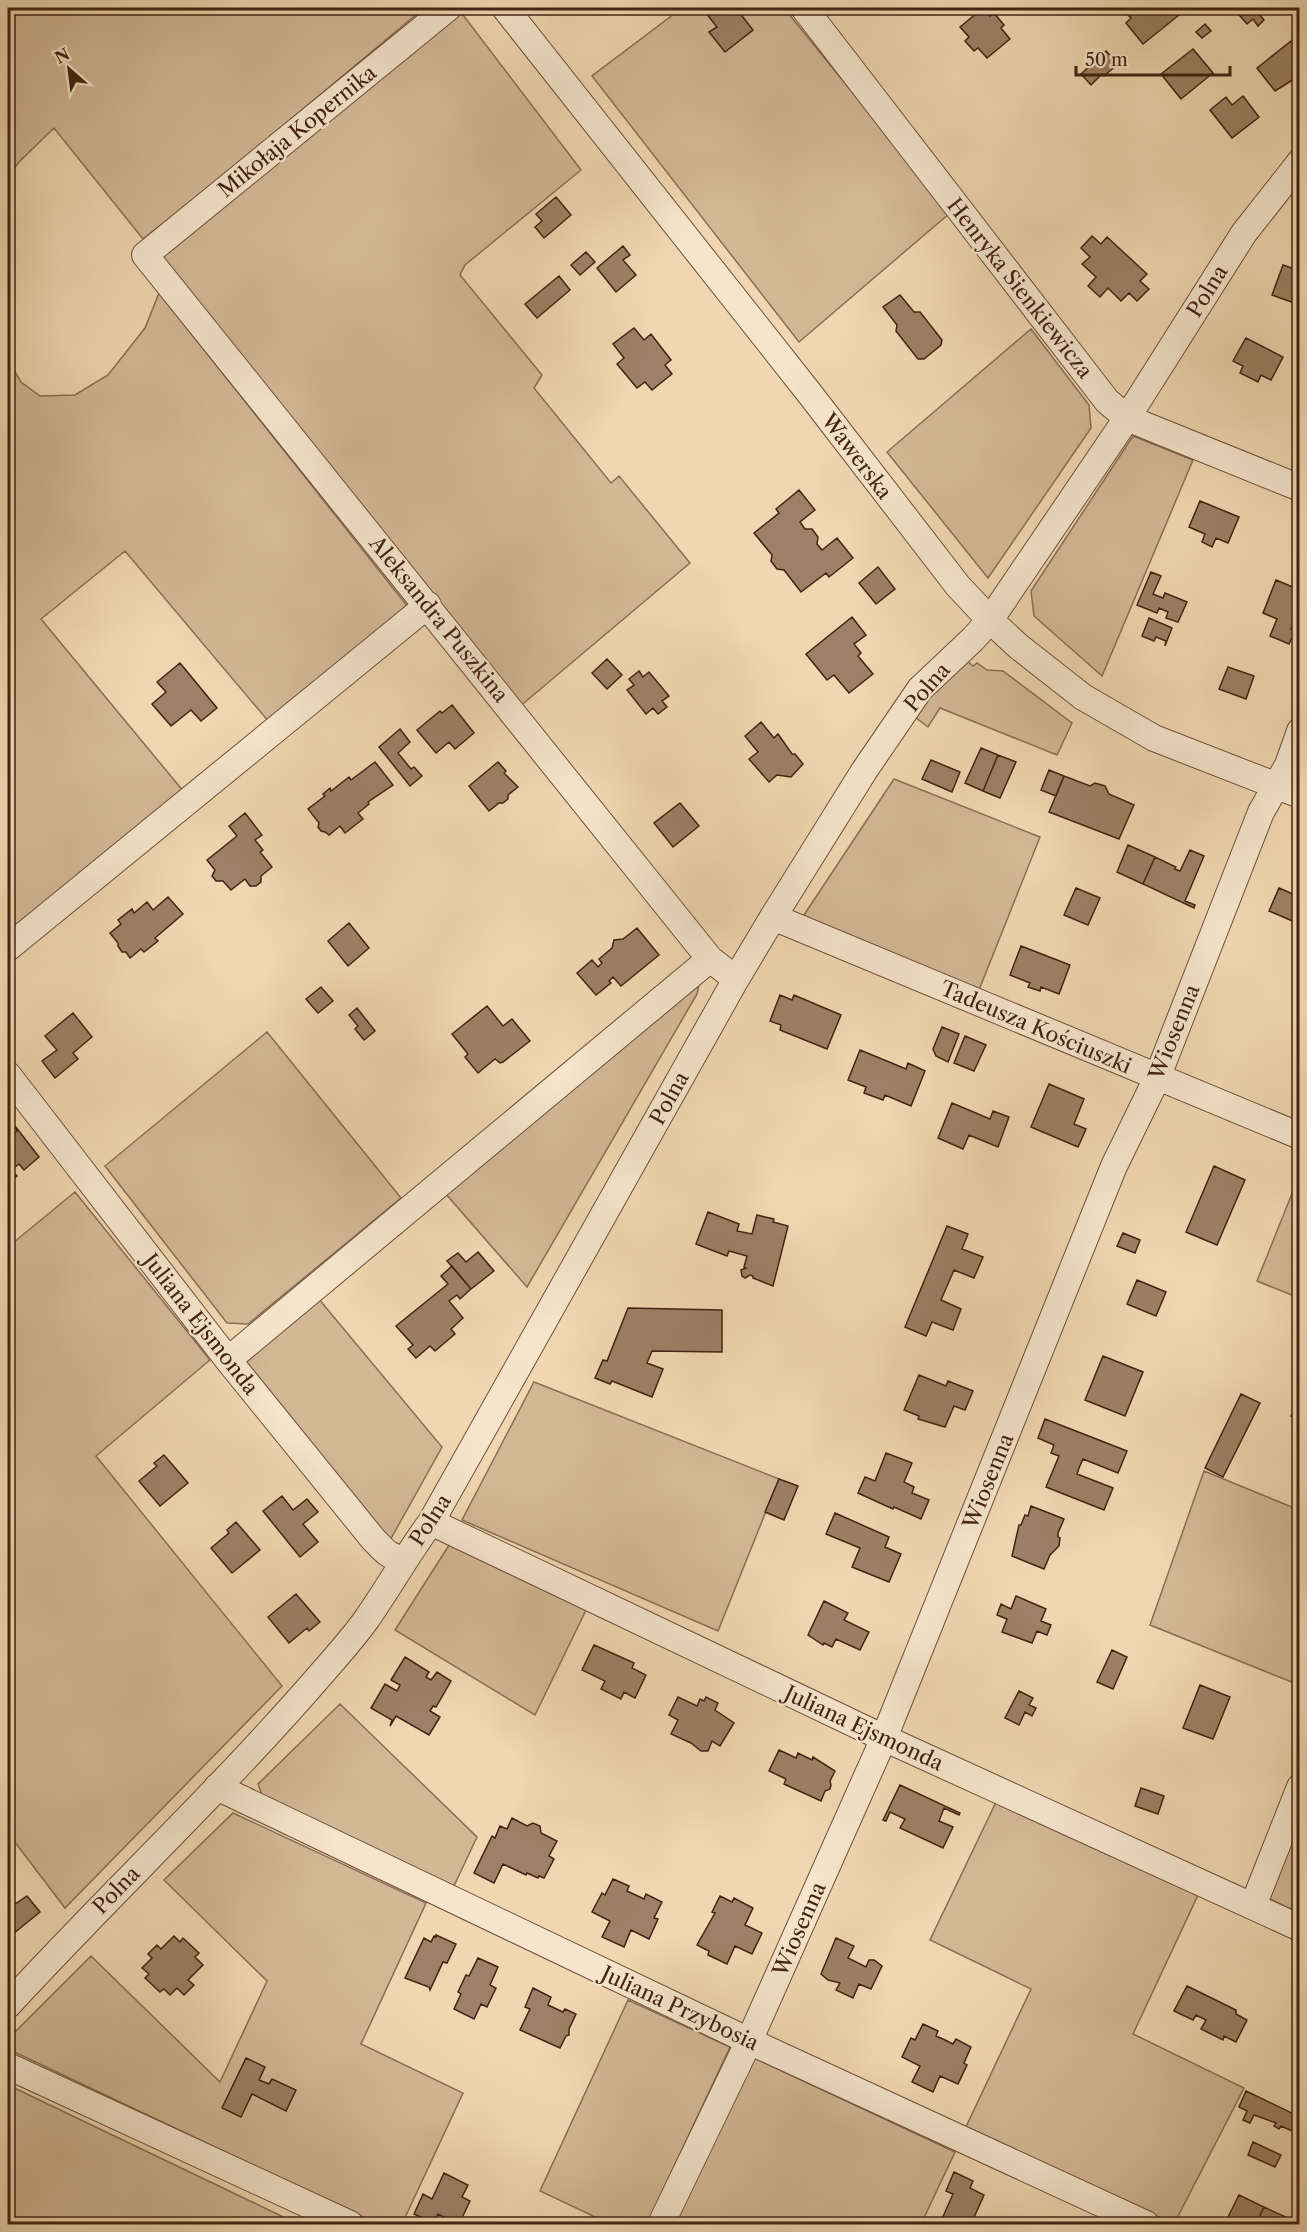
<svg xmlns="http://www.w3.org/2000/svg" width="1307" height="2232" viewBox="0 0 1307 2232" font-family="'Libre Caslon Text',serif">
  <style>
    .green { fill: #d3b896; stroke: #8b6d54; stroke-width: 1.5 }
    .building { fill: #9d8065; stroke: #432213; stroke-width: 1.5 }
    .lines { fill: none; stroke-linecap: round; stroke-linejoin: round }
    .minor-casing { stroke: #6e4f3a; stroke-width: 28 }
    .minor { stroke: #f5e5cc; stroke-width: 26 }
    .labels { text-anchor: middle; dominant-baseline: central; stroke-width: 4.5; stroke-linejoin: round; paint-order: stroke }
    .street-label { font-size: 21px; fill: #432213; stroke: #f5e5cc }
  </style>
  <rect width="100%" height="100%" fill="#f0d7b1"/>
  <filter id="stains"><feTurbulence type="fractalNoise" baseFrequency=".00333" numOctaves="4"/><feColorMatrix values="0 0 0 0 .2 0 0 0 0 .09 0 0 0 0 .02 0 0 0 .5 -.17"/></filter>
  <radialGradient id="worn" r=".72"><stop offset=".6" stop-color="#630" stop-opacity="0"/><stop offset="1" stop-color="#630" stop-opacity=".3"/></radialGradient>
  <path class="green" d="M8 8H424L217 181 143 239 54 128 19 162 8 177Z
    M682 8H784L950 213 799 342 592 76Z
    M460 11 581 170 465 265 460 275 542 375 534 388 611 483 619 476 690 563 518 708 157 256Z
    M159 293 408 607 269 722 125 551 41 619 184 792 8 939V360L21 382 40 396 75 395 108 375 145 328Z
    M1031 329 1089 405 1091 428 988 578 887 452Z
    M1133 436 1193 460 1102 676 1034 616 1031 591Z
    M966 660 973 666 977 663 987 670 1003 671 1072 723 1057 755 940 708 928 727 915 717 925 701Z
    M894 779 1040 837 979 990 802 918Z
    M699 985 697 994 527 1287 445 1193Z
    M267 1032 401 1198 248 1324 227 1323 105 1166Z
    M1299 1176 1300 1298H1299L1257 1281Z
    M75 1192 210 1360 96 1456 282 1686 65 1908 8 1833V1247Z
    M318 1298 442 1447 388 1544 241 1360Z
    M534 1382 779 1479 718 1631 462 1520Z
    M1204 1471 1299 1510V1685L1150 1625Z
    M451 1542 587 1608 535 1715 395 1630Z
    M340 1704 477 1837 453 1888 263 1798 258 1784Z
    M997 1800 1198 1895 1133 2034 1244 2088 1174 2224 965 2129 1031 1989 930 1940Z
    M233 1813 426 1903 361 2044 463 2093 402 2224H378L8 2049V2039L91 1956 220 2082 267 1981 164 1880Z
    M1299 1819V1913L1268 1898Z
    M628 2000 730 2047 647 2224H610L540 2191Z
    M752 2057 955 2152 921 2224H674Z
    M8 2085 298 2224H8Z"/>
  <path class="building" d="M702 8H744L739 12 753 30 725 52 709 32 717 27Z
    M983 8 990 16 994 13 1004 25 1001 28 1010 39 987 58 978 48 974 51 965 41 969 37 960 27Z
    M1128 8H1173L1179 15 1143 44 1126 23 1131 18 1128 15 1132 12Z
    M1173 8H1189L1179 15Z
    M1233 8H1266L1259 14 1264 20 1258 26 1253 19 1247 24Z
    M1205 24 1211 31 1202 38 1196 32Z
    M1291 41 1300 52V72L1297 74 1299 76 1275 91 1257 68Z
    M1193 49 1213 73 1181 99 1161 74Z
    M1106 51 1118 64 1104 76 1102 74 1091 85 1081 74Z
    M1243 96 1259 117 1232 138 1210 110 1226 97 1232 105Z
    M556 197 571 215 544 238 535 227 542 221 536 214Z
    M1092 236 1101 244 1107 237 1147 274 1140 281 1149 289 1137 301 1129 293 1121 301 1108 288 1100 297 1088 286 1096 277 1082 264 1090 257 1081 248Z
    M623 246 630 255 623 260 636 275 616 292 597 268Z
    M586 252 595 262 580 275 571 265Z
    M1283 265 1300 271V296L1297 304 1272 295Z
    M559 276 570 290 537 318 525 304Z
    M900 295 914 312H920L942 340 941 345 924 359H918L896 331 897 325 883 307Z
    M634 328 644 340 651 334 671 360 665 365 672 374 652 390 645 382 637 388 617 364 624 358 613 344Z
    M1246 338 1283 357 1271 380 1261 375 1258 382 1240 373 1243 366 1233 361Z
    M799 490 815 510 800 522 805 529H812L818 537 817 544 822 550 837 538 853 558 829 577 826 573 801 592 784 570 777 569 771 561 772 555 754 533 779 513 776 509Z
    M1200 501 1239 517 1228 543 1216 538 1212 547 1202 542 1205 534 1189 527Z
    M878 567 895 589 876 604 859 583Z
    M1151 572 1161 576 1153 594 1163 598 1165 593 1187 602 1178 622 1166 618 1168 612 1159 608 1157 613 1137 605Z
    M1276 580 1300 590V608L1291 629 1295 631 1289 644 1270 636 1277 619 1263 613Z
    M852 617 866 635 854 644 861 653 858 656 873 674 849 693 834 675 827 680 806 654Z
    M1149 618 1172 628 1165 646 1166 641 1156 637 1154 641 1142 636Z
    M607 659 622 675 607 689 592 673Z
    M180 663 217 708 201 721 191 710 171 726 152 704 166 692 157 682Z
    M1228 667 1254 676 1246 699 1219 689Z
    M639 671 643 677 649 672 669 696 662 701 667 707 658 714 653 708 646 714 627 690 634 685 629 679Z
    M452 705 474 733 455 749 449 742 436 753 417 730 440 711 442 713Z
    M761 722 774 738 778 734 792 754H795L803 764 791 777 777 775 769 782 749 759 758 752 745 736Z
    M400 729 410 742 398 753 411 769 414 767 422 776 410 786 379 747Z
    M981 748 998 755 983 791 965 783Z
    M998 755 1016 762 1000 798 983 791Z
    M931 760 960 772 952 792 922 779Z
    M375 762 393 785 368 802 369 804 358 813 363 819 345 833 340 826 329 835 325 832 321 831 318 827 319 823 308 809 325 796 323 794 330 788 331 791 349 777 351 780Z
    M498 762 506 771 504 773 518 787 508 795V799L503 803H499L489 811 469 786Z
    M1049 770 1064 776 1056 796 1041 790Z
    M1064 776 1090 786 1095 783 1105 786 1109 794 1134 805 1119 839 1049 812Z
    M680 803 699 826 673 847 654 823Z
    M245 813 262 835 255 840 263 850 260 852 272 867 261 876V882L256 886H250L245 879 231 890 223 881H216L212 876 215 870 207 860 237 836 229 826Z
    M1128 845 1155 857 1143 884 1117 872Z
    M1190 850 1204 856 1185 901 1195 905 1194 908 1143 884 1155 857 1176 867 1175 869 1180 871Z
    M1076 888 1100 898 1088 925 1064 915Z
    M1279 888 1300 897V917L1297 923 1269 911Z
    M168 897 183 914 155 938 158 941 144 952 141 949 130 958 126 952H122L118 946V943L110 933 121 924 118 920 132 909 134 913 147 902 153 910Z
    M349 923 369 948 348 966 328 941Z
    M637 928 659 955 621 986 613 977 609 981 611 983 596 995 577 973 592 960 598 967 602 963 599 959 612 948 614 940 623 939Z
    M1021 946 1070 965 1059 994 1041 987 1040 991 1028 987 1030 983 1010 975Z
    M321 987 333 1001 318 1013 306 999Z
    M780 995 792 1000 794 995 841 1015 827 1049 780 1030 781 1025 770 1021Z
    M487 1006 503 1026 512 1019 530 1041 503 1062 500 1063 495 1059 478 1073 465 1057 468 1054 452 1034Z
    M357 1008 375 1031 364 1040 355 1029 358 1026 349 1015Z
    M73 1013 92 1037 73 1053 78 1059 55 1078 42 1061 57 1050 45 1036Z
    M942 1027 959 1034 948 1062 936 1056 933 1049Z
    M965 1036 986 1045 974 1071 954 1063Z
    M860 1050 906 1069 908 1063 925 1071 911 1106 885 1095 883 1100 864 1093 866 1087 848 1080Z
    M1049 1084 1084 1099 1074 1124 1086 1129 1078 1147 1031 1127Z
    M952 1103 990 1119 993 1111 1009 1117 998 1147 969 1135 963 1149 938 1138Z
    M15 1126 39 1157 24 1170 19 1164 11 1170 17 1176 8 1184V1138L17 1131Z
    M1214 1166 1245 1180 1217 1245 1186 1232Z
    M708 1212 739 1224 737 1231 752 1234 757 1215 774 1219 773 1222 788 1226 773 1286 753 1278V1276L750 1275 745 1278 742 1276 741 1270 746 1268 744 1267 747 1256 729 1251 727 1256 696 1244Z
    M947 1226 968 1234 962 1249 983 1257 974 1278 954 1270 941 1300 961 1309 953 1330 932 1322 926 1336 905 1327Z
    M1123 1233 1140 1240 1135 1253 1117 1246Z
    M478 1252 494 1271 471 1289 447 1261 458 1253 466 1262Z
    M452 1266 471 1289 460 1299 457 1295 449 1301 463 1318 451 1329 455 1334 435 1351 430 1346 416 1358 408 1349 413 1345 396 1326 448 1284 441 1276Z
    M1137 1280 1166 1292 1156 1316 1127 1304Z
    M628 1308 722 1310V1352L652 1351 647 1363 663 1369 652 1397 612 1381 610 1384 595 1378 603 1360 607 1361Z
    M1103 1356 1143 1372 1125 1416 1085 1400Z
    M919 1375 946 1386 948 1381 973 1391 965 1410 954 1406 945 1427 918 1419 919 1416 904 1410Z
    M1241 1394 1260 1403 1223 1477 1205 1468Z
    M1297 1402H1300V1419L1291 1416Z
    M1045 1419 1127 1451 1118 1473 1083 1459 1079 1468 1077 1474 1113 1488 1104 1510 1046 1487 1059 1456 1051 1453 1054 1445 1038 1438Z
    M886 1453 912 1463 904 1482 914 1487 912 1493 929 1500 921 1519 894 1507 893 1509 858 1493 865 1477 875 1481Z
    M164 1455 188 1483 160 1506 139 1481 157 1466 154 1463Z
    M779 1479 798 1486 784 1520 765 1512Z
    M282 1496 293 1510 307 1499 318 1512 303 1524 318 1542 300 1557 263 1511Z
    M1031 1506 1064 1519 1058 1533V1537L1060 1538 1059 1546 1050 1555 1044 1569 1012 1556 1019 1525H1021L1025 1515 1028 1516Z
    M835 1513 889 1537 885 1547 901 1554 889 1582 852 1567 860 1548 826 1534Z
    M236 1522 260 1550 232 1573 211 1548 229 1533 227 1530Z
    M296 1594 320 1622 309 1631 307 1628 289 1643 268 1617Z
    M1016 1596 1046 1609 1041 1621 1051 1625 1047 1635 1037 1631 1032 1643 1002 1632 1007 1619 997 1615 1001 1604 1011 1609Z
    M824 1601 848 1613 844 1620 869 1632 860 1650 836 1639 832 1647 824 1643 823 1645 808 1635Z
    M594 1645 634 1663 632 1668 646 1675 635 1698 624 1692 621 1699 601 1689 605 1681 582 1670Z
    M1112 1650 1127 1657 1113 1689 1097 1682Z
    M405 1657 429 1672 426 1677 431 1680 437 1672 451 1681 436 1707 433 1706 430 1711 440 1717 429 1735 396 1716 390 1726 392 1720 371 1708 385 1684 397 1691 400 1685 391 1680Z
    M1200 1685 1230 1697 1213 1739 1183 1728Z
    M1019 1691 1033 1698 1029 1705 1036 1708 1032 1716 1025 1712 1019 1725 1005 1718Z
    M678 1697 697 1706 700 1699 704 1701 706 1697 718 1703 715 1710 734 1723 720 1746 712 1741 708 1751H701L691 1743 671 1734 678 1720 669 1715Z
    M779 1750 796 1758 798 1753 812 1760 813 1757 835 1771 830 1781 831 1785 830 1789 825 1791 821 1801 784 1784 786 1779 769 1771Z
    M900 1785 960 1813 959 1815 944 1808 939 1821 953 1827 943 1848 900 1828 905 1819 890 1812 886 1821 883 1820Z
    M1141 1788 1164 1796 1158 1814 1135 1806Z
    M512 1818 527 1826 533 1823 540 1826 541 1833 557 1841 549 1856 554 1859 544 1878 539 1876 538 1878 527 1873 526 1875 503 1864 494 1883 474 1873 492 1836 495 1838 500 1826 507 1829Z
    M613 1879 629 1886 627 1891 644 1899 646 1894 662 1902 654 1918 658 1919 649 1939 631 1930 624 1947 602 1937 610 1921 592 1912 602 1893 605 1895Z
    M27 1896 40 1912 8 1938V1909Z
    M720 1896 732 1902 734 1898 753 1908 745 1925 762 1933 752 1954 735 1946 727 1964 708 1955 709 1951 697 1945 715 1913 712 1912Z
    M436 1935 456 1944 447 1963 443 1962 430 1990 429 1987 405 1978 424 1938 431 1942 434 1936 436 1937Z
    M174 1936 180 1942 183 1938 199 1953 195 1957 203 1965 188 1980 194 1985 184 1995 177 1988 170 1995 164 1989 160 1992 145 1978 149 1974 142 1968 152 1958 148 1954 157 1945 161 1949Z
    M836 1938 854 1946 848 1958 866 1967 869 1960H874L882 1966 871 1989 859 1984 853 1998 836 1990 840 1983 828 1980 821 1974Z
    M478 1958 498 1967 490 1985 496 1988 487 2007 481 2004 474 2019 454 2009 461 1994 458 1992 466 1975 469 1976Z
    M1187 1986 1236 2010V2014L1247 2020 1236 2042 1224 2036 1223 2040 1201 2029 1206 2020 1196 2015 1193 2020 1174 2011Z
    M533 1988 551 1997 548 2005 563 2012 565 2009 576 2014 569 2029V2035L566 2036 560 2048 520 2030 530 2009 525 2007Z
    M923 2024 938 2031 936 2036 945 2040 953 2044 956 2039 971 2047 964 2063 967 2065 958 2084 940 2076 933 2092 912 2082 920 2066 902 2057 911 2038 915 2040Z
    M246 2058 265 2067 259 2080 269 2084 272 2079 296 2090 286 2111 252 2094 241 2117 222 2108Z
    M1300 2071V2089L1293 2086Z
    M1246 2091 1298 2116 1292 2131 1281 2126 1279 2129 1274 2126 1276 2123 1254 2115 1250 2123 1243 2120 1247 2111 1239 2107Z
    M1253 2142 1281 2155 1275 2167 1248 2155Z
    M954 2172 973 2181 970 2188 984 2195 971 2224H949L941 2221 953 2194 946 2191Z
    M444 2173 468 2185 462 2197 470 2201 460 2222 452 2218 451 2221 438 2214 434 2223 414 2214 423 2194 432 2199Z
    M1239 2195 1264 2207 1256 2224 1225 2223Z
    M1264 2207 1292 2220 1290 2224H1256Z"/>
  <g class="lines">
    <g class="minor-casing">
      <path id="minor" d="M448 8 145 255 710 959 736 979
        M505 8 810 394 958 586 990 620 1018 646 1083 697 1154 738 1300 795
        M804 8 1107 401 1127 418 1300 488
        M773 917 1300 1136
        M8 948 428 605
        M8 1075 228 1360 373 1539C383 1549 389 1558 404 1559
        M228 1360 710 959
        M431 1522 884 1738 1300 1928
        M217 1787 749 2041 1146 2224
        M1253 1906 1300 1787
        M8 2005C111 1893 223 1788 323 1672 338 1655 353 1638 366 1620 389 1587 408 1553 431 1522L736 979 773 917 864 771 920 689 973 639 990 620 1127 418 1244 233 1300 162
        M8 2066 350 2224
        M661 2224 749 2041 884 1738 1114 1166 1157 1078 1261 812 1288 765 1300 731"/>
    </g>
    <use href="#minor" class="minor"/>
  </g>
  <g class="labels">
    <g class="street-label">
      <text transform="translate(297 131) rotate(-39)">Mikołaja Kopernika</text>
      <text transform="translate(1020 288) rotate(52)">Henryka Sienkiewicza</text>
      <text transform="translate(1207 291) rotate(-58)">Polna</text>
      <text transform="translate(857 456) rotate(53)">Wawerska</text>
      <text transform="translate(439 619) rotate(51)">Aleksandra Puszkina</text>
      <text transform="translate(927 687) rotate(-49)">Polna</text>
      <text transform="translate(1036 1027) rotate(23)">Tadeusza Kościuszki</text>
      <text transform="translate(1174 1032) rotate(-68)">Wiosenna</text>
      <text transform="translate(669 1098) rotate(-61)">Polna</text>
      <text transform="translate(201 1324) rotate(52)">Juliana Ejsmonda</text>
      <text transform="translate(988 1481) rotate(-68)">Wiosenna</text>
      <text transform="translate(430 1520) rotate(-57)">Polna</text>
      <text transform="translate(864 1728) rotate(25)">Juliana Ejsmonda</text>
      <text transform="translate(116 1890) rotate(-46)">Polna</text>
      <text transform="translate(799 1929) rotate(-66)">Wiosenna</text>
      <text transform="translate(680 2008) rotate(25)">Juliana Przybosia</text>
    </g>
  </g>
  <rect width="1307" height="2232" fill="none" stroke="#f0d7b1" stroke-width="30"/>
  <rect x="9" y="9" width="1289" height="2214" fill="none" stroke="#432213" stroke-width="3"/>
  <rect x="15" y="15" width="1277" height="2202" fill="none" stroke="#432213" stroke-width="1.5"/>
  <g transform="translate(69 69) rotate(332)" stroke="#f5e5cc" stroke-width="4.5" paint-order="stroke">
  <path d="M0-4.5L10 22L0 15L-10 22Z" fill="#432213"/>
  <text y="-9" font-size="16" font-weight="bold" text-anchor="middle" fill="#432213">N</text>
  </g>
  <path d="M1076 66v9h154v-9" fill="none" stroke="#432213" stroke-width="3"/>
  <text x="1085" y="66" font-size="18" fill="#432213" stroke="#f5e5cc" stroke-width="4.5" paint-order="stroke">50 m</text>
  <rect width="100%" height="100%" filter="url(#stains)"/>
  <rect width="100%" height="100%" fill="url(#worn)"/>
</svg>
